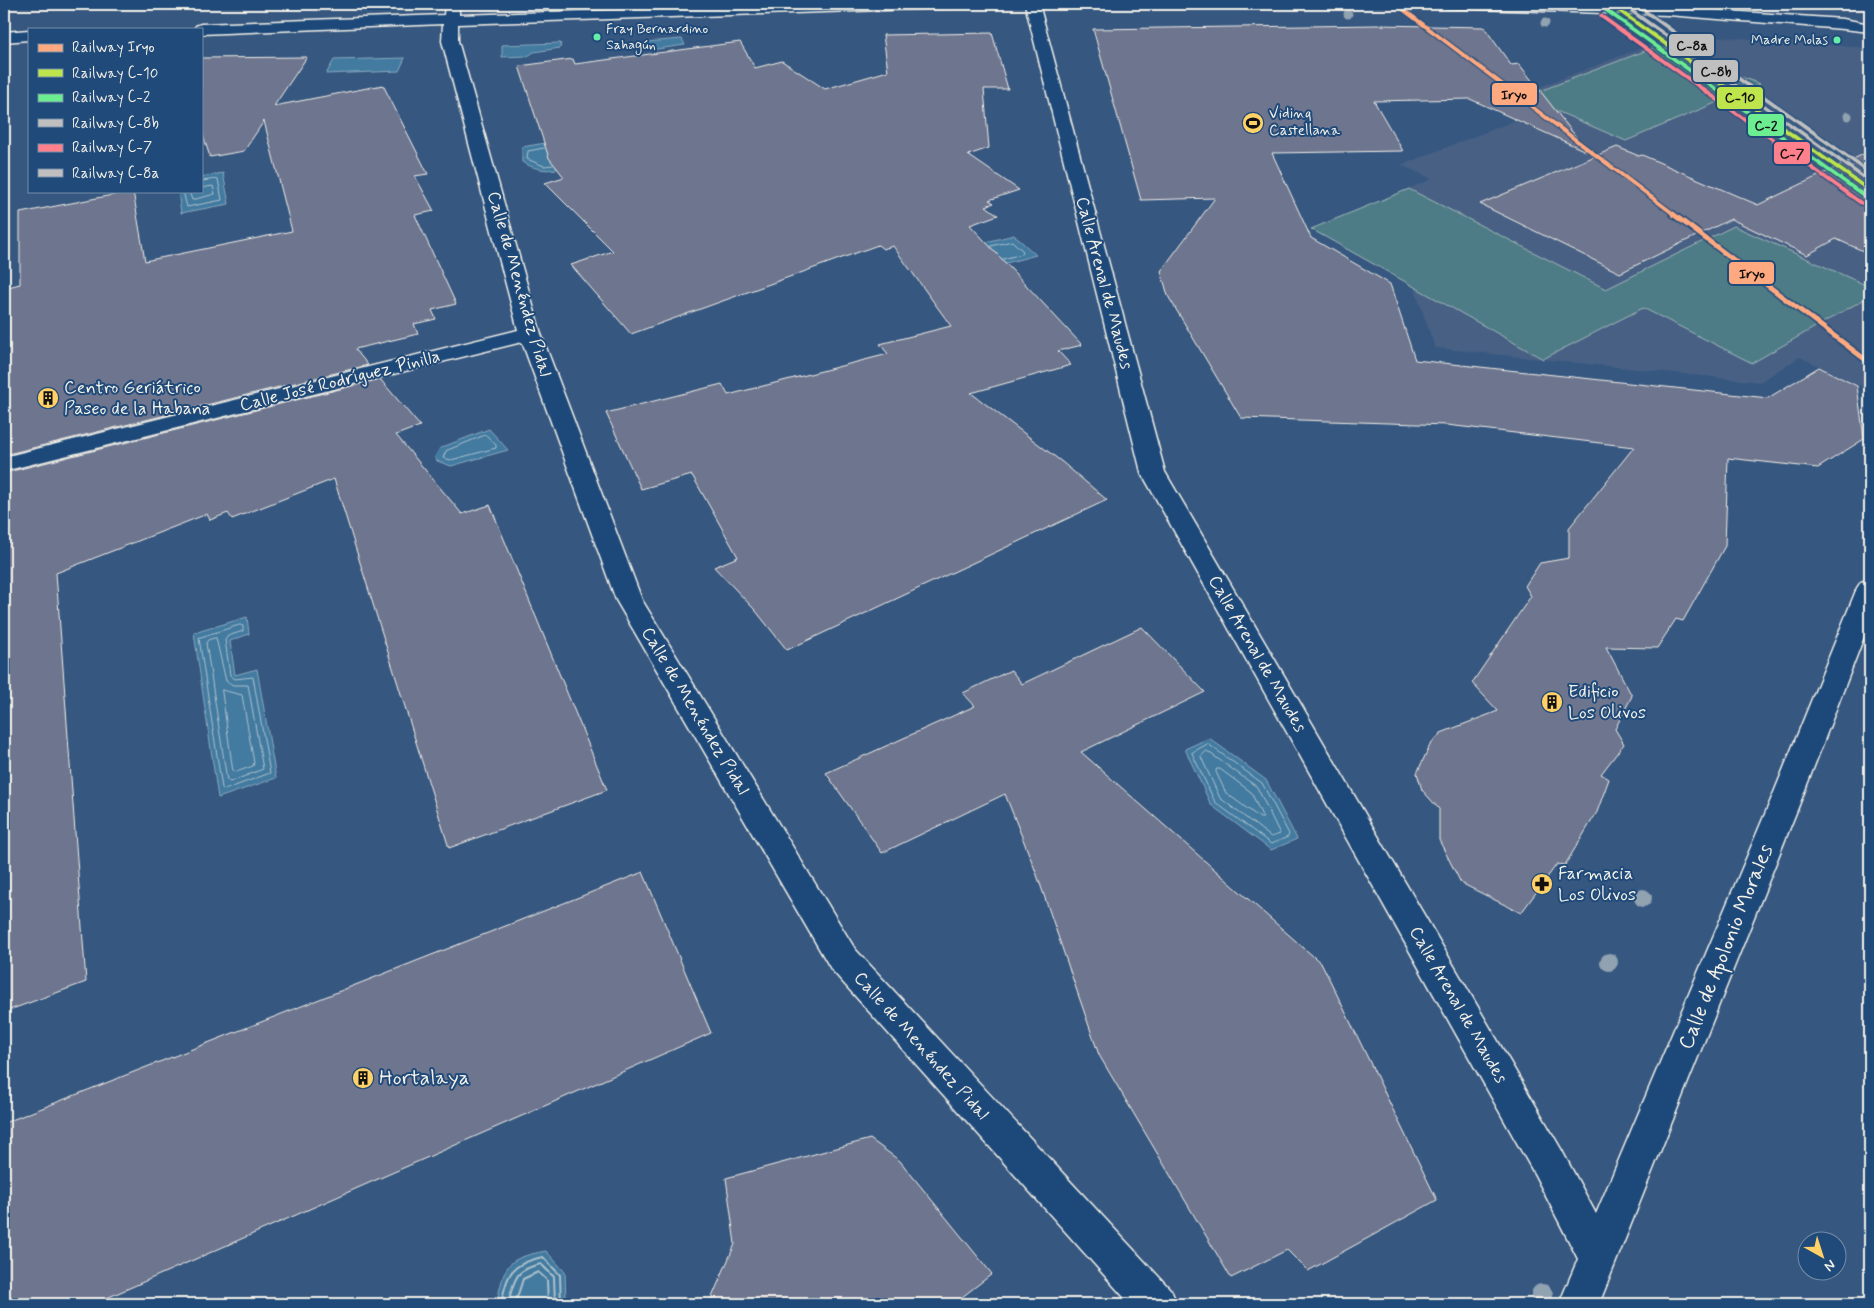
<svg xmlns="http://www.w3.org/2000/svg" width="1874" height="1308" viewBox="0 0 1874 1308" font-family="Mynerve,sans-serif">
  <style>
    .built { fill: #466084 }
    .green { fill: #4e7c87; stroke: #a1b6b8 }
    .water { fill: #437aa0; stroke: #8aaabd }
    .lines { fill: none; stroke-linecap: round; stroke-linejoin: round }
    .shore-far1 { stroke: #adc1cb; stroke-width: 1 }
    .shore { stroke: #adc1cb; stroke-width: 2 }
    .building { fill: #6d758f; stroke: #f4f1e8 }
    .street-casing { stroke: #f4f1e8; stroke-width: 3 }
    .street { fill: #1f4a7a; fill-rule: evenodd }
    .rail-1-far1-casing { stroke: #1f4a7a; stroke-width: 6 }
    .rail-1-casing { stroke: #1f4a7a; stroke-width: 8 }
    .rail-2-casing { stroke: #1f4a7a; stroke-width: 6 }
    .rail-3-casing { stroke: #1f4a7a; stroke-width: 6 }
    .rail-4-casing { stroke: #1f4a7a; stroke-width: 6 }
    .rail-5-casing { stroke: #1f4a7a; stroke-width: 6 }
    .rail-6-casing { stroke: #1f4a7a; stroke-width: 6 }
    .rail-1-far1 { stroke: #ffa980; stroke-width: 4 }
    .rail-1 { stroke: #ffa980; stroke-width: 5 }
    .rail-2 { stroke: #bfe54d; stroke-width: 4 }
    .rail-3 { stroke: #6ded92; stroke-width: 4 }
    .rail-4 { stroke: #bfbfbf; stroke-width: 4 }
    .rail-5 { stroke: #ff808d; stroke-width: 4 }
    .rail-6 { stroke: #bfbfbf; stroke-width: 4 }
    .tree { fill: #91a2b1 }
    .bus-dot { fill: #66eda8; stroke: #1f4a7a; stroke-width: 2 }
    .labels { text-anchor: middle; dominant-baseline: central; stroke-width: 4; stroke-linejoin: round; paint-order: stroke }
    .far-bus-label { font-size: 14px; fill: #f4f1e8; stroke: #1f4a7a; text-anchor: start }
    .far-poi-label { font-size: 15px; fill: #f4f1e8; stroke: #1f4a7a; text-anchor: start }
    .street-label { font-size: 18px; fill: #f4f1e8; stroke: #1f4a7a }
    .poi-label { font-size: 18px; fill: #f4f1e8; stroke: #1f4a7a; text-anchor: start }
    .near-street-label { font-size: 21px; fill: #f4f1e8; stroke: #1f4a7a }
    .near-poi-label { font-size: 21px; fill: #f4f1e8; stroke: #1f4a7a; text-anchor: start }
    .line-badge { stroke: #1f4a7a; stroke-width: 2 }
    .pale-badge-label { font-size: 14px; text-anchor: middle; font-weight: bold; fill: #111 }
  </style>
  <rect width="100%" height="100%" fill="#365780"/>
  <filter id="ink" filterUnits="userSpaceOnUse"><feTurbulence type="fractalNoise" baseFrequency=".02" numOctaves="2"/><feDisplacementMap in="SourceGraphic" scale="10" xChannelSelector="R" yChannelSelector="G"/><feConvolveMatrix kernelMatrix="1 2 1 2 8 2 1 2 1" color-interpolation-filters="sRGB"/></filter>
  <g filter="url(#ink)">
    <path class="built" d="M1656 35 1725 37 1870 48V391L1800 357 1760 382 1435 348 1414 287 1311 229 1432 179 1401 165 1539 111 1510 98 1660 41Z"/>
    <path class="green" d="M1658 46 1760 84 1626 141 1524 97Z
      M1409 189 1606 289 1734 226 1870 287V296L1752 363 1643 308 1543 359 1311 229Z"/>
    <path class="water" d="M682 39 685 45 650 50 646 42Z
      M561 43 560 48 534 52 528 56 502 57V45Z
      M405 58 399 71 326 74 334 60Z
      M569 139 567 166C550 172 538 171 522 162V147Z
      M223 173 229 204 181 213 178 191H201V177Z
      M1014 235 1036 255 939 281 919 259Z
      M489 429 508 450 451 466 437 461 435 457 440 448Z
      M247 617 249 634 230 641 235 675 257 669 276 778 218 798 194 633Z
      M1209 738 1266 780 1297 839 1271 850 1211 805 1185 749Z
      M546 1251 565 1272 566 1304H496C506 1265 503 1259 546 1251Z"/>
    <g class="lines">
      <path class="shore-far1" d="M544 148 528 151 527 159 544 166 553 165
        M183 191 187 207 222 200 218 179 201 181
        M189 191 192 200 215 194 213 186 201 188
        M991 246 1012 241 1023 251 1022 254 1003 259
        M486 435 496 445V448L451 460 443 458 446 451Z
        M240 625 243 626V631L228 636 225 640 230 675 235 679 253 677 270 773 224 790 222 788 199 638Z
        M216 638 226 681 233 685H248L263 769 230 782 227 780 206 643 208 640Z
        M222 690 242 695 254 763 253 766 236 772 233 770Z
        M1208 744 1262 783 1289 834 1288 837 1271 844 1215 802 1192 753Z
        M1207 751 1257 787 1280 834 1271 837 1220 798 1201 757Z
        M1217 769H1220L1251 792 1263 818H1260L1226 793 1216 772Z"/>
      <path class="shore" d="M501 1304C508 1273 510 1264 543 1257L560 1275 561 1304
        M508 1304C514 1280 515 1269 541 1264L554 1277 555 1304
        M515 1304 523 1279 538 1272 547 1280 548 1304"/>
    </g>
    <path class="building" d="M1378 25 1484 27 1511 65 1519 64 1588 152 1470 99 1374 101 1403 151 1272 153 1311 238 1390 284 1415 360 1768 398 1819 367 1857 386 1864 439 1818 468 1728 458 1725 546 1683 621 1676 619 1657 648 1606 647 1632 696 1615 729 1624 744 1601 774 1609 779 1597 812 1565 865 1557 864 1521 913 1461 883 1439 840V809L1422 790 1417 773 1430 745 1441 733 1498 711 1472 683 1531 596 1525 586 1540 563 1569 558V528L1634 447 1447 425 1241 418 1168 296 1161 271 1215 198 1141 200 1093 29Z
      M992 33 1008 89H984L989 148 968 155 1019 190 989 200 994 203 986 206 998 215 970 225 1082 345 1058 351 1071 365 971 393 1062 462 1107 500 787 650 755 610 714 567 738 557 692 475 641 489 606 413 722 384 728 395 888 354 880 344 951 326 893 246 883 249 878 245 631 334 571 265 613 251 545 183 564 177 549 158 519 66 573 59 575 64 740 42 755 68 782 61 825 89 888 71 883 35Z
      M307 57 274 106 383 85 428 174 415 176 434 211 415 215 456 304 432 310 436 319 414 324 418 334 355 349 368 365 4 455V288L20 284V213L133 191 145 261 292 231 264 121 244 151 210 157 201 129V58Z
      M1617 147 1639 156 1642 155 1758 205 1870 151V254L1836 239 1807 255 1731 219 1620 273 1480 204Z
      M380 379 420 426 396 435 462 514 490 505 607 790 449 848 334 479 232 519 228 513 210 520 207 514 56 573 86 982 4 1012V473Z
      M1142 627 1205 692 1081 752 1322 964 1437 1200 1308 1271 1287 1250 1231 1278 1099 1055 1036 872 1005 794 882 853 826 773 975 706 963 693 1011 670 1022 684Z
      M643 872 711 1033 93 1304H4V1123Z
      M870 1139 900 1161 992 1274 953 1304H709L735 1244 726 1178Z"/>
    <g class="lines">
      <g class="street-casing">
        <path id="street" d="M445 4H459V15L800 4H953L951 7 946 8 458 24V41L541 334 642 600 855 949 1171 1290 1177 1304H1130L831 969 616 600 522 342 4 471V457L518 330 442 41 443 24 201 34V29H194L196 26 201 24 444 15Z
          M1025 4H1039L1165 472 1561 1149 1596 1214 1773 795 1857 588 1861 582 1870 579V621L1803 795 1599 1304H1559L1578 1259 1535 1175 1141 472Z
          M1441 4H1580L1668 7 1843 19 1870 24V32L1843 29 1668 15 1448 8 1443 7Z
          M29 30V40L4 42V32Z"/>
      </g>
      <use href="#street" class="street"/>
      <g class="rail-1-far1-casing">
        <path id="rail-1-far1" d="M1396 4 1675 215"/>
      </g>
      <g class="rail-1-casing">
        <path id="rail-1" d="M1673 214 1870 363"/>
      </g>
      <g class="rail-2-casing">
        <path id="rail-2" d="M1610 4 1870 191"/>
      </g>
      <g class="rail-3-casing">
        <path id="rail-3" d="M1606 10 1866 197"/>
      </g>
      <g class="rail-4-casing">
        <path id="rail-4" d="M1622 4 1870 182"/>
      </g>
      <g class="rail-5-casing">
        <path id="rail-5" d="M1601 16 1861 203"/>
      </g>
      <g class="rail-6-casing">
        <path id="rail-6" d="M1635 4 1870 173"/>
      </g>
      <use href="#rail-1-far1" class="rail-1-far1"/>
      <use href="#rail-1" class="rail-1"/>
      <use href="#rail-2" class="rail-2"/>
      <use href="#rail-3" class="rail-3"/>
      <use href="#rail-4" class="rail-4"/>
      <use href="#rail-5" class="rail-5"/>
      <use href="#rail-6" class="rail-6"/>
    </g>
    <g class="tree">
      <circle cx="1348" cy="14" r="4.5"/>
      <circle cx="1545" cy="23" r="4.5"/>
      <circle cx="1848" cy="116" r="4.5"/>
      <circle cx="1643" cy="898" r="9"/>
      <circle cx="1609" cy="962" r="9"/>
      <circle cx="1542" cy="1295" r="11"/>
    </g>
  </g>
  <defs>
    <g id="stadium-disc" transform="scale(1.125)"><circle r="9.5" fill="#ffd166" stroke="#1f4a7a"/><path d="M0-5a6.5 5 0 1 0 0 10a6.5 5 0 1 0 0-10ZM-3.5-1.8h7v3.6h-7Z" fill="#111"/></g>
    <g id="building-disc" transform="scale(1.125)"><circle r="9.5" fill="#ffd166" stroke="#1f4a7a"/><path d="M-4-6H4V6H1V3H-1V6H-4ZM-2.5-4.3h1.7v1.8h-1.7ZM.8-4.3h1.7v1.8H.8ZM-2.5-1h1.7V.8h-1.7ZM.8-1h1.7V.8H.8Z" fill="#111"/></g>
    <g id="pharmacy-disc" transform="scale(1.125)"><circle r="9.5" fill="#ffd166" stroke="#1f4a7a"/><path d="M-2-6h4v4h4v4h-4v4h-4v-4h-4v-4h4Z" fill="#111"/></g>
  </defs>
  <g fill-rule="evenodd">
    <use href="#stadium-disc" x="1253" y="123"/>
    <use href="#building-disc" x="48" y="398"/>
    <use href="#building-disc" x="1552" y="702"/>
    <use href="#pharmacy-disc" x="1542" y="884"/>
    <use href="#building-disc" x="363" y="1078"/>
  </g>
  <g class="bus-dot">
    <circle cx="597" cy="37" r="4.5"/>
    <circle cx="1837" cy="40" r="4.5"/>
  </g>
  <g class="labels">
    <g class="far-bus-label">
      <text x="606" y="29">Fray Bernardino<tspan x="606" dy="16">Sahagún</tspan></text>
      <text x="1828" y="40" text-anchor="end">Madre Molas</text>
    </g>
    <g class="far-poi-label">
      <text x="1269" y="114">Viding<tspan x="1269" dy="17">Castellana</tspan></text>
    </g>
    <g class="street-label">
      <text transform="translate(1104 283) rotate(75)">Calle Arenal de Maudes</text>
      <text transform="translate(519 284) rotate(74)">Calle de Menéndez Pidal</text>
      <text transform="translate(340 381) rotate(-14)">Calle José Rodríguez Pinilla</text>
      <text transform="translate(1257 654) rotate(60)">Calle Arenal de Maudes</text>
      <text transform="translate(695 711) rotate(59)">Calle de Menéndez Pidal</text>
      <text transform="translate(1458 1005) rotate(60)">Calle Arenal de Maudes</text>
      <text transform="translate(921 1046) rotate(48)">Calle de Menéndez Pidal</text>
    </g>
    <g class="poi-label">
      <text x="64" y="388">Centro Geriátrico<tspan x="64" dy="21">Paseo de la Habana</tspan></text>
      <text x="1568" y="692">Edificio<tspan x="1568" dy="21">Los Olivos</tspan></text>
      <text x="1558" y="874">Farmacia<tspan x="1558" dy="21">Los Olivos</tspan></text>
    </g>
    <g class="near-street-label">
      <text transform="translate(1726 947) rotate(-68)">Calle de Apolonio Morales</text>
    </g>
    <g class="near-poi-label">
      <text x="379" y="1078">Hortalaya</text>
    </g>
  </g>
  <g class="line-badge">
    <rect x="1668" y="33" width="47" height="24" rx="5" fill="#bfbfbf"/>
    <rect x="1692" y="59" width="47" height="24" rx="5" fill="#bfbfbf"/>
    <rect x="1491" y="82" width="47" height="24" rx="5" fill="#ffa980"/>
    <rect x="1716" y="86" width="48" height="24" rx="5" fill="#bfe54d"/>
    <rect x="1747" y="113" width="38" height="24" rx="5" fill="#6ded92"/>
    <rect x="1773" y="141" width="38" height="24" rx="5" fill="#ff808d"/>
    <rect x="1728" y="261" width="47" height="24" rx="5" fill="#ffa980"/>
  </g>
  <g class="pale-badge-label">
    <text x="1692" y="50">C-8a</text>
    <text x="1716" y="76">C-8b</text>
    <text x="1514" y="99">Iryo</text>
    <text x="1740" y="102">C-10</text>
    <text x="1766" y="130">C-2</text>
    <text x="1792" y="158">C-7</text>
    <text x="1752" y="278">Iryo</text>
  </g>
  <rect width="1874" height="1308" fill="none" stroke="#1f4a7a" stroke-width="20"/>
  <rect x="10" y="10" width="1854" height="1288" fill="none" stroke="#f4f1e8" stroke-width="2" filter="url(#ink)"/>
  <rect x="28" y="28" width="175" height="165" fill="#1f4a7a" stroke="#748da6"/>
  <rect x="38" y="44" width="25" height="8" fill="#ffa980" stroke="#748da6"/>
  <text x="72" y="52" font-size="15" fill="#f4f1e8">Railway Iryo</text>
  <rect x="38" y="69" width="25" height="8" fill="#bfe54d" stroke="#748da6"/>
  <text x="72" y="78" font-size="15" fill="#f4f1e8">Railway C-10</text>
  <rect x="38" y="94" width="25" height="8" fill="#6ded92" stroke="#748da6"/>
  <text x="72" y="102" font-size="15" fill="#f4f1e8">Railway C-2</text>
  <rect x="38" y="119" width="25" height="8" fill="#bfbfbf" stroke="#748da6"/>
  <text x="72" y="128" font-size="15" fill="#f4f1e8">Railway C-8b</text>
  <rect x="38" y="144" width="25" height="8" fill="#ff808d" stroke="#748da6"/>
  <text x="72" y="152" font-size="15" fill="#f4f1e8">Railway C-7</text>
  <rect x="38" y="169" width="25" height="8" fill="#bfbfbf" stroke="#748da6"/>
  <text x="72" y="178" font-size="15" fill="#f4f1e8">Railway C-8a</text>
  <g transform="translate(1822 1256) rotate(141)"><circle r="24" fill="#1f4a7a" stroke="#748da6"/>
  <path d="M0-4L9 19L0 12L-9 19Z" fill="#ffd166"/>
  <text y="-8" font-size="14" font-weight="bold" text-anchor="middle" fill="#f4f1e8">N</text>
  </g>
</svg>
